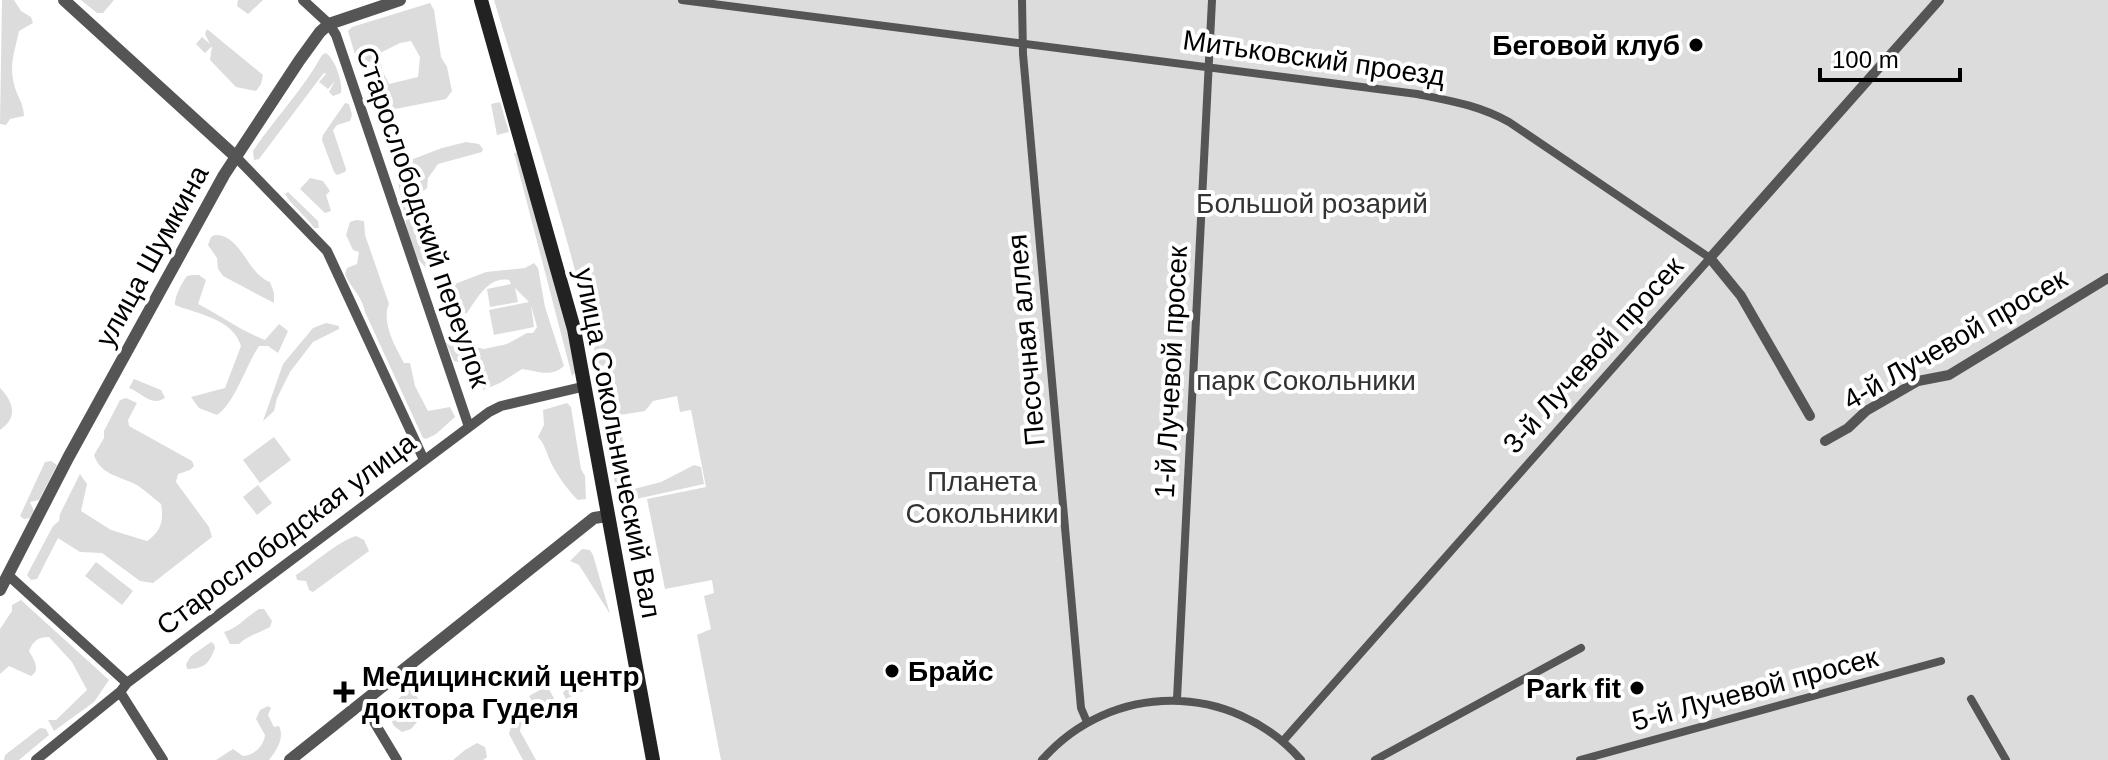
<svg xmlns="http://www.w3.org/2000/svg" width="2108" height="760" viewBox="0 0 2108 760" font-family="Helvetica,sans-serif">
  <style>
    .green { fill: #dcdcdc; fill-rule: evenodd }
    .lines { fill: none; stroke-linecap: round; stroke-linejoin: round }
    .pedestrian { stroke: #555; stroke-width: 8 }
    .minor { stroke: #555; stroke-width: 10 }
    .tertiary { stroke: #555; stroke-width: 12 }
    .secondary { stroke: #222; stroke-width: 14 }
    .poi-dot { fill: #000; stroke: #fff; stroke-width: 3 }
    .labels { text-anchor: middle; dominant-baseline: central; stroke-width: 8; stroke-linejoin: round; paint-order: stroke }
    .poi-label { font-size: 28px; font-weight: bold; fill: #000; stroke: #fff; text-anchor: end }
    .street-label { font-size: 28px; fill: #000; stroke: #fff }
    .park-label { font-size: 28px; fill: #333; stroke: #fff }
  </style>
  <rect width="100%" height="100%" fill="#fff"/>
  <path class="green" d="M2 0H14L21 11 31 17 33 23 19 31C15 51 9 64 14 84 17 97 23 101 24 116L10 119 6 125 0 124Z
    M81 0H114L103 13H97Z
    M238 0H263L248 14 237 6Z
    M494 0H2108V760H721L697 635 711 629 704 596 714 593 712 580 665 589 647 499 706 487 691 410 680 412 677 396 653 401 645 411 620 415 623 444 634 489 661 482 694 465 701 467 704 484 636 499 618 495 613 475 615 458 610 446 612 438C606 429 602 421 604 411L615 406 605 407C582 269 534 134 494 0Z
    M430 3 434 10 441 57 447 67 452 91 446 99 375 113 372 95 380 89 374 71 367 60 356 58 348 31 352 27ZM411 41 420 57 418 77 389 84 382 70 380 53 400 43Z
    M207 29 263 75 261 84 256 91 236 87 210 60 212 46 205 53 196 44 202 37 210 44 205 34Z
    M326 53C335 59 343 82 341 93L333 96 329 92 335 81 328 89 319 82 326 74 334 80 325 73 323 74 259 159 254 160 253 151C275 118 303 90 322 55Z
    M500 102 509 132 497 135 491 104Z
    M345 103 349 104 352 115 350 121 337 125 333 130 346 169 345 172 337 175 334 172 322 140 323 135Z
    M466 142 479 144 483 149 482 152 438 164 428 178 427 188 417 196 414 213 425 240 431 267 426 268 416 257 409 239 395 166 442 148Z
    M519 152 562 297 576 372 572 376 514 153Z
    M310 178 323 181 330 191 326 195 331 211 325 213 300 189Z
    M288 192 318 221 319 228H314C306 216 292 206 285 194Z
    M356 220 364 221 365 235 389 304C381 322 395 346 404 363H410L415 386 428 411 450 407 455 417 436 434 426 439 423 438 365 312C362 295 351 289 345 274L347 268 357 264 359 252 353 250 346 235 350 222Z
    M215 235C241 234 247 274 270 282L274 293V303L223 276 218 269 217 258 208 245 211 237Z
    M534 263 538 268 545 307 564 366C550 378 538 371 522 369L500 383 483 390 482 380 475 365 454 361 446 343H459L484 349 507 344 527 333H533L537 327 531 305 534 327 494 335 489 310 529 302 515 288 518 302 490 307 487 289 511 284 509 280C488 276 477 299 467 313 457 315 448 318 440 310L438 294 442 289 486 272 525 268Z
    M192 275H199L206 280 198 304C220 315 241 331 265 340L279 324 288 331 278 353 268 346H259C246 365 235 403 217 415L199 408 191 397 225 388 241 346C233 319 198 314 175 305 174 298 182 282 187 276Z
    M326 323 339 326V329L313 342 290 372 277 398 274 411 263 421 283 364 313 328Z
    M134 379 161 390 165 398C150 407 143 393 129 388Z
    M0 388C14 402 18 418 0 430Z
    M126 398 137 403 128 420 129 426 192 461 194 466 190 470 178 474 176 482 209 527 212 537 153 583 140 581 102 553 80 552 58 538 37 579 31 580 27 575 53 526 59 521 60 514 80 474 87 484 81 511 111 530 147 541C161 531 164 521 161 504 153 498 144 489 135 484 118 476 100 474 94 455L104 438V431L120 400Z
    M567 403 571 407 581 469 585 476 586 499 578 500C569 492 558 476 552 465 547 455 545 444 538 437L544 425 543 410Z
    M274 437 291 460 260 483 243 460Z
    M51 461 57 465 39 500 30 502 34 511 30 518 24 519 20 516 45 462Z
    M258 485 272 503 257 515 243 497Z
    M356 536 364 540 369 551 313 592 309 590 306 581 297 580 296 575C312 565 340 540 356 536Z
    M582 549 590 550 593 555 610 614 579 565 570 561Z
    M96 562 133 591 122 605 85 576Z
    M21 600 109 680 94 702 54 731 48 720H56L87 690 72 662 49 637C38 637 33 641 29 651 34 660 41 670 31 676L9 666 0 674V629L12 611V605Z
    M259 609H264L272 621 270 627C259 633 247 636 239 644H230L224 632C239 627 246 617 259 609Z
    M211 642 214 644 215 648C209 664 204 669 187 669L186 664 191 656Z
    M583 668 587 686 583 691 566 699 563 693 568 686V679L573 677 579 669Z
    M547 686 555 700 537 710 529 696Z
    M410 688 424 706 426 712 411 729 402 732 394 726 386 710Z
    M527 700 534 710V716L521 725 520 731 536 760H523L509 734C515 718 511 708 527 700Z
    M268 706 271 708 268 715 274 727 279 726C285 739 276 751 269 760H216L233 749 243 756C253 756 264 746 265 735L256 719 260 710Z
    M40 728 46 729 49 735 19 760H4L5 755Z
    M477 743 485 747 487 757 483 760H453L465 750Z"/>
  <g class="lines">
    <path class="pedestrian" d="M682 0 1417 94C1451 101 1478 105 1509 122L1710 258 1283 741
      M1022 0 1023 54 1081 708 1087 722
      M1177 699 1212 0
      M1971 699 2006 760
      M1042 760C1111 681 1232 681 1301 760
      M1375 760 1581 648
      M1580 760 1941 661"/>
    <path class="minor" d="M303 0 329 24 336 35 469 427
      M235 156 327 251 424 460
      M1810 416 1741 296 1710 258 1939 0
      M1825 441 1848 428 1866 411 1918 381 1949 375 2108 278
      M8 575 127 683
      M120 692 163 760
      M362 702 397 760
      M36 760 120 692 127 683 489 412 501 406 586 386"/>
    <path class="tertiary" d="M64 0 235 156
      M0 590 68 458 224 175 299 61 320 32 329 24 400 0
      M290 760 594 518 607 516"/>
    <path class="secondary" d="M481 0 574 329 653 760"/>
  </g>
  <g class="poi-dot">
    <circle cx="1696" cy="45" r="8"/>
    <circle cx="892" cy="671" r="8"/>
    <circle cx="1637" cy="688" r="8"/>
    <path d="M340 680h8v8h8v8h-8v8h-8v-8h-8v-8h8z"/>
  </g>
  <g class="labels">
    <g class="poi-label">
      <text x="1680" y="45">Беговой клуб</text>
      <text x="908" y="671" text-anchor="start">Брайс</text>
      <text x="362" y="676" text-anchor="start">Медицинский центр<tspan x="362" dy="32">доктора Гуделя</tspan></text>
      <text x="1621" y="688">Park fit</text>
    </g>
    <g class="street-label">
      <text transform="translate(1314 58) rotate(8)">Митьковский проезд</text>
      <text transform="translate(423 217) rotate(71)">Старослободский переулок</text>
      <text transform="translate(152 256) rotate(-61)">улица Шумкина</text>
      <text transform="translate(1955 339) rotate(-30)">4-й Лучевой просек</text>
      <text transform="translate(1026 340) rotate(-95)">Песочная аллея</text>
      <text transform="translate(1593 355) rotate(-48)">3-й Лучевой просек</text>
      <text transform="translate(1171 372) rotate(-87)">1-й Лучевой просек</text>
      <text transform="translate(618 443) rotate(79)">улица Сокольнический Вал</text>
      <text transform="translate(286 534) rotate(-37)">Старослободская улица</text>
      <text transform="translate(1755 689) rotate(-15)">5-й Лучевой просек</text>
    </g>
    <g class="park-label">
      <text x="1312" y="203">Большой розарий</text>
      <text x="1306" y="380">парк Сокольники</text>
      <text x="982" y="481">Планета<tspan x="982" dy="32">Сокольники</tspan></text>
    </g>
  </g>
  <path d="M1820 68v12h140v-12" fill="none" stroke="#000000" stroke-width="4"/>
  <text x="1832" y="68" font-size="24" fill="#000000" stroke="#ffffff" stroke-width="6" paint-order="stroke">100 m</text>
</svg>
